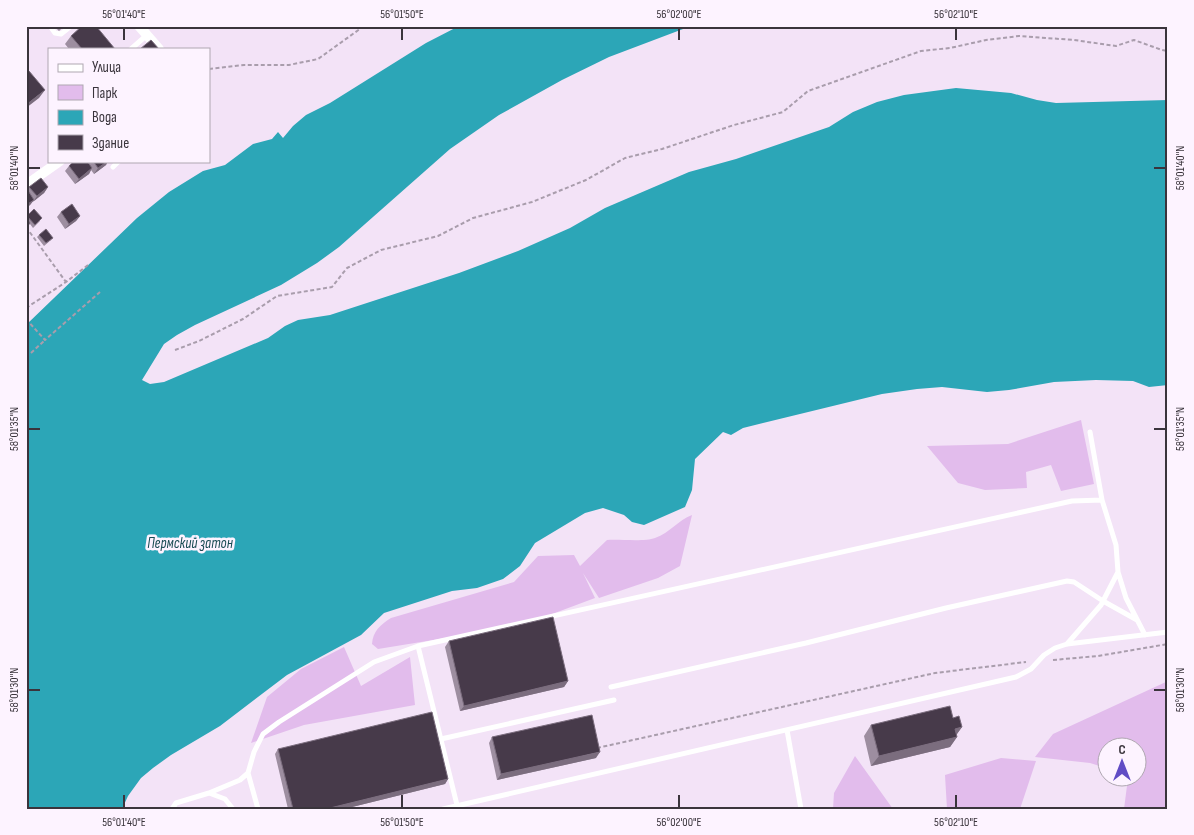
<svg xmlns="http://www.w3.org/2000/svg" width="1194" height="835" viewBox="0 0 1194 835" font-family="'Sofia Sans Condensed',sans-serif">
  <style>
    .green { fill: #e2bcec }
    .water { fill: #2ca6b7 }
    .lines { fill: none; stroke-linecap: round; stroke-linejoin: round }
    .path { stroke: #a99dac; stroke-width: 2; stroke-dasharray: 4 2.5; stroke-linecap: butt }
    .service { stroke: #fff; stroke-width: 5 }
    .minor { stroke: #fff; stroke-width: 10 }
    .wall { fill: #9d8ea0 }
    .shaded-wall { fill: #7b6d7e }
    .building { fill: #473a4a; stroke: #7b6d7e }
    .ticks { fill: none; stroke: #3a343c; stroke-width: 2 }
    .labels { text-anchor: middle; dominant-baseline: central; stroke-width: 5; stroke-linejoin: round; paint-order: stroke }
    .water-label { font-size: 15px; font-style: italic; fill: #184a52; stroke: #fdf3ff }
    .neatline { fill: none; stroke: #3a343c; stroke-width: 2 }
    .ticks-label { font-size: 12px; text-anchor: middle; fill: #3a343c }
  </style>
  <rect width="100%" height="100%" fill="#f3e3f7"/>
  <path class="green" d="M1081 420 1094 484 1061 491 1051 465 1026 472 1027 488 985 490 958 483 927 446 1008 444Z
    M692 515 680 566 658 578 599 598 583 573 595 598 520 626 378 649 372 644C373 631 380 625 391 618L514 582 538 556 574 555 580 566 607 540C619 539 645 542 655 538 670 533 678 520 692 515Z
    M344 647 361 686 410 657 415 705 304 725 251 743 267 697 301 669Z
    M1168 681V809H1124L1128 778H1136V748H1106V768L1090 763 1035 757 1053 734Z
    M855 756 893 809H833L834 793Z
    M1001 758 1036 761 1020 809H947L945 775Z"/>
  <path class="water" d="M459 26H691L609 57 562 80 499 115 450 149 339 247 317 263 281 285 195 325 177 335 164 344 142 380 150 384 164 382 268 338 285 326 298 320 330 315 459 273 518 251 570 228 605 208 689 172 736 159 829 127 853 112 877 102 904 95 956 88 1011 93 1037 100 1056 103 1168 100V385L1149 387 1133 381 1096 380 1054 382 1009 390 987 392 942 387 917 389 882 394 743 428 731 435 723 432 695 459 692 490 685 507 644 525 632 522 624 515 603 508 585 513 535 543 520 566 503 579 477 588 452 591 384 613 361 635 287 675 220 726 171 755 153 768 141 778 128 796 122 809H26V325L137 218 169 192 203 171 225 165 253 144 272 139 278 132 283 138 293 126 306 115 330 103 426 43Z"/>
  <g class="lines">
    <path class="path" d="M209 69 244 65H289L318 59 364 26
      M26 227 66 282
      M26 308 66 282 88 265
      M26 319 45 340 100 292
      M175 350 199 341 243 319 277 296 332 287 347 268 381 250 438 236 473 218 532 202 586 180 625 158 662 149 734 125 783 112 808 91 921 51 950 48 986 40 1019 36 1074 40 1116 46 1134 40 1162 50 1168 51
      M31 353 45 340
      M1053 660 1098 656 1168 644
      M597 748 935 673 1026 662"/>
    <path class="service" d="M50 26 55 33 61 34 71 26
      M131 49 147 35
      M113 167 119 161
      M1090 432 1102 500
      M1067 644 1101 605 1118 572
      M418 646 457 805
      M611 687 806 643 946 608 1067 581 1074 582 1103 601 1137 620
      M787 730 801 809
      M441 739 614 700
      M248 773 258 809
      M209 793 225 799 233 809
      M172 809 176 803 209 793 240 780 248 773 254 752 263 734 279 722 374 662 418 646 1072 501 1102 500 1116 545 1118 572 1126 598 1145 635
      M443 809 1016 677 1031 669 1044 655 1055 648 1067 644 1168 632"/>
    <path class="minor" d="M139 26 159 49
      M26 185 60 161"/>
  </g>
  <path class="wall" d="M54 26H64L59 31Z
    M71 36 115 49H69L65 44Z
    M74 161H108L106 165 94 174 91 170 89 174 75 184 65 171 69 166Z
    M29 187H48L44 193 33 201 30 205 26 208V190Z
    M34 209 40 221 33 228 30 224 26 229V216Z
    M61 212 80 216 76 221 65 229 57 217Z
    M39 235 51 240 44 246 37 237Z
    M449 641 568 681 564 687 460 711 445 647Z
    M953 718 962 727 957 734V737L950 747 871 766 864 736 871 725Z
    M492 737 596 758 497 780 489 743Z
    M278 749 448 779 445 784 344 809H288L275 754Z"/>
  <path class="shaded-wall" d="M45 90 39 98 26 108V105Z
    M108 161 106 165 94 174 98 168Z
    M92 168 89 174 75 184 79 179Z
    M48 187 44 193 33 202 37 196Z
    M34 200 30 205 26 208V205Z
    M80 216 76 221 65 229 69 224Z
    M568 681 564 687 460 711 464 706Z
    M962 727 954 738 955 729Z
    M957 737 950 747 871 766 879 756Z
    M600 752 596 758 497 780 501 774Z
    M448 779 445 784 344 809H326Z"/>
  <path class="building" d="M82 26H96L115 49H82L71 36Z
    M151 40 159 49H140Z
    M29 71 45 90 26 105V73Z
    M74 161H87L92 168 79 179 69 166Z
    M93 161H108L98 168Z
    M41 178 48 187 37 196 29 187Z
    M27 189 34 200 26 205V190Z
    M72 204 80 216 69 224 61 212Z
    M34 209 42 218 35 225 27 216Z
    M26 218 30 223 26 227Z
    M46 229 53 238 46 243 39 235Z
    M553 617 568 681 464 706 449 641Z
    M950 706 953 718 959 716 962 727 955 729 957 737 879 756 871 725Z
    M432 712 448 779 326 809H293L278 749Z
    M592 715 600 752 501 774 492 737Z"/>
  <path class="ticks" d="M124 28V40M402 28V40M679 28V40M956 28V40M28 168H40M1154 168H1166M28 429H40M1154 429H1166M28 690H40M1154 690H1166M124 795V808M402 795V808M679 795V808M956 795V808"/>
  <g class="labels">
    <g class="water-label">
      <text x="190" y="543">Пермский затон</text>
    </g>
  </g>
  <rect width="1194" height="835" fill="none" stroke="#fdf3ff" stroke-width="55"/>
  <rect x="48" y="48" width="162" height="115" fill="#fdf3ff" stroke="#afa7b1"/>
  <rect x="58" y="64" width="25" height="8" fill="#ffffff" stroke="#afa7b1"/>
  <text x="92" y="72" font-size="15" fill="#3a343c">Улица</text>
  <rect x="58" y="85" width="25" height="15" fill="#e2bcec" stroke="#afa7b1"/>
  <text x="92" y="98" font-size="15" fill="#3a343c">Парк</text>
  <rect x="58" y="110" width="25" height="15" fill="#2ca6b7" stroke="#afa7b1"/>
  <text x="92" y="122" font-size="15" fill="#3a343c">Вода</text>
  <rect x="58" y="135" width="25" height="15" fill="#473a4a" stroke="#afa7b1"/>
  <text x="92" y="148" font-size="15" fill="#3a343c">Здание</text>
  <g transform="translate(1122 762)"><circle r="24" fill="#fdf3ff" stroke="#afa7b1"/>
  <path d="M0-4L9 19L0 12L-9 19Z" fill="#614cc5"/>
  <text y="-8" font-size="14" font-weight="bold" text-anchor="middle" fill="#3a343c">С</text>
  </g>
  <rect x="28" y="28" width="1138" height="780" class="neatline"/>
  <g class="ticks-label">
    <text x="124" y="18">56°01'40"E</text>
    <text x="402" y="18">56°01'50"E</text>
    <text x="679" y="18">56°02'00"E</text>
    <text x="956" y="18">56°02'10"E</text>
    <text transform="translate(14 168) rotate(-90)" y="4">58°01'40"N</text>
    <text transform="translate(1180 168) rotate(-90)" y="4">58°01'40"N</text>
    <text transform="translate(14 429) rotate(-90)" y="4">58°01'35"N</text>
    <text transform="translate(1180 429) rotate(-90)" y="4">58°01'35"N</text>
    <text transform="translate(14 690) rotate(-90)" y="4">58°01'30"N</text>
    <text transform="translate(1180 690) rotate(-90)" y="4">58°01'30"N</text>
    <text x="124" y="826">56°01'40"E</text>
    <text x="402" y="826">56°01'50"E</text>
    <text x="679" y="826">56°02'00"E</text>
    <text x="956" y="826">56°02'10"E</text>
  </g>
</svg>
